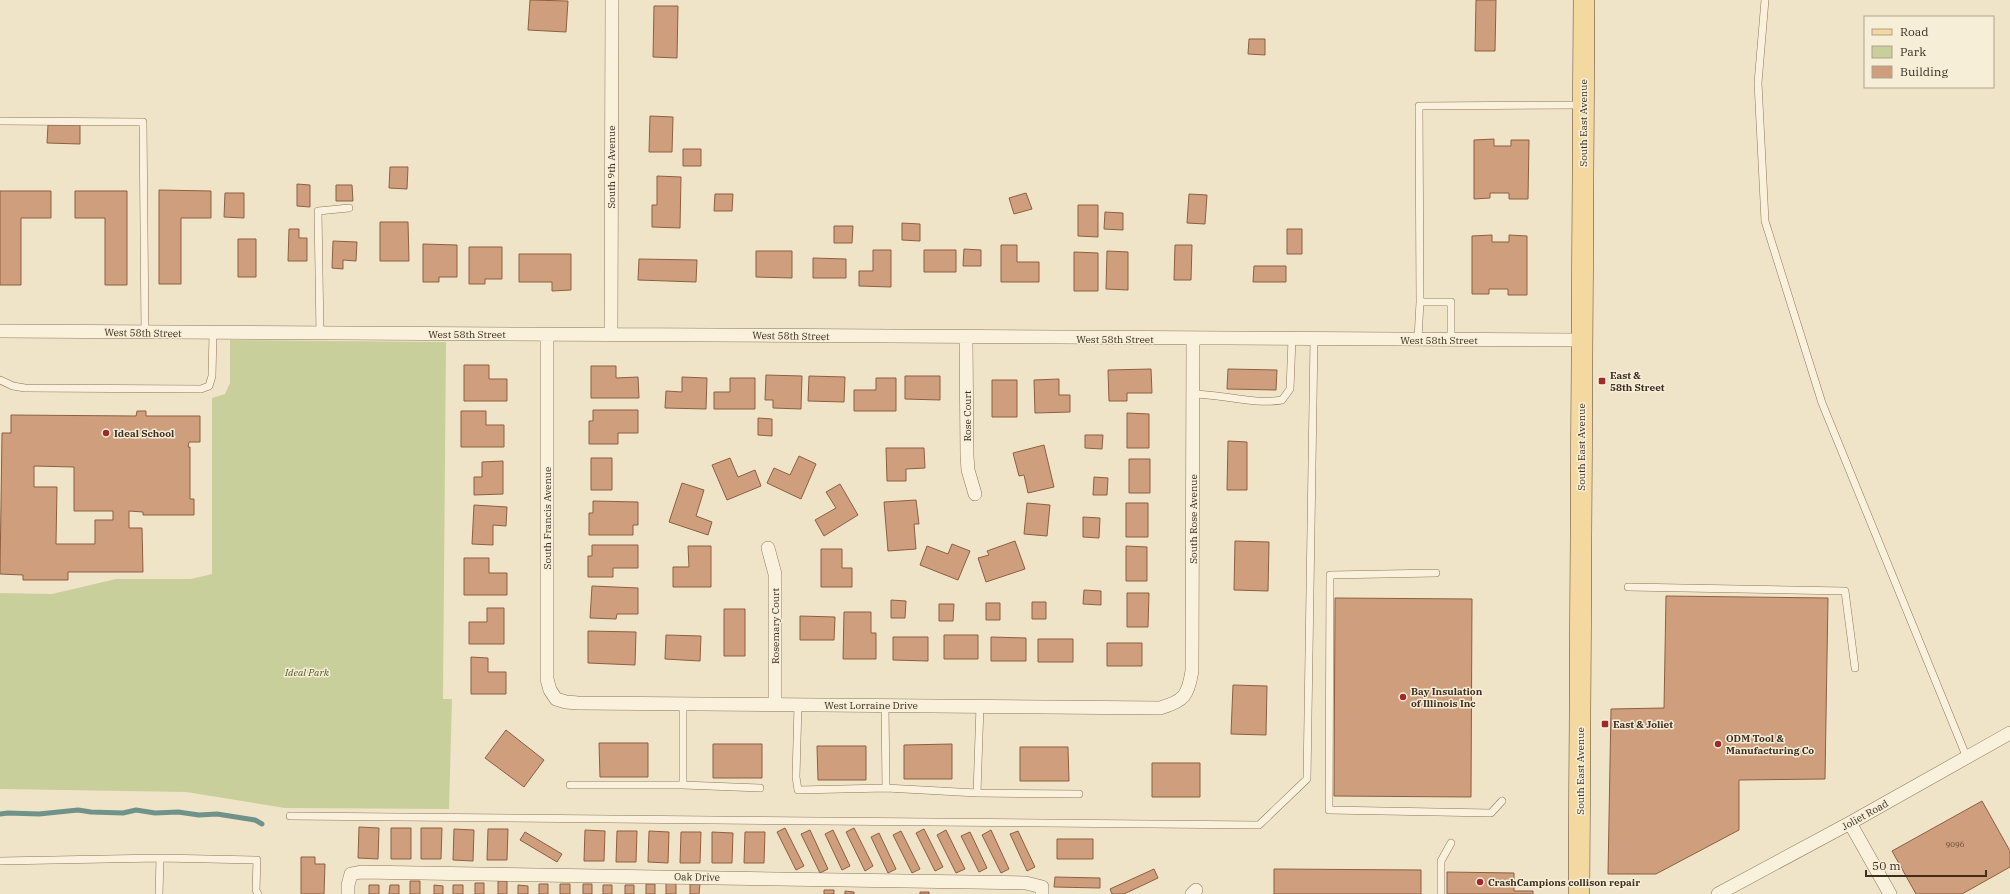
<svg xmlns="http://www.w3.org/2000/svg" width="2010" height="894" viewBox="0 0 2010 894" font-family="'IBM Plex Serif',serif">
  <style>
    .green { fill: #c9cf9b }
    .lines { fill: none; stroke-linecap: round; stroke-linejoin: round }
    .stream { stroke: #6f938a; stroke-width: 5 }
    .building { fill: #cf9f7d; stroke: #8d5f41; fill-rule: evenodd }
    .service-casing { stroke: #8d765c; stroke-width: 8 }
    .minor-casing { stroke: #8d765c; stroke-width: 14 }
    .primary-casing { stroke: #5b4430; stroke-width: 22 }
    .service { stroke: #faf1dc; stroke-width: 7 }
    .minor { stroke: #faf1dc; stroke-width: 13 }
    .primary { stroke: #f3d9a0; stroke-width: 21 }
    .poi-dot { fill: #9e2a2b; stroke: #f7eed8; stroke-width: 1.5 }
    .labels { text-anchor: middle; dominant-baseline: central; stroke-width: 3; stroke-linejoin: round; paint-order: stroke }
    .number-label { font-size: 8px; fill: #624a37 }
    .street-label { font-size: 10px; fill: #3d2e20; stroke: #f7eed8 }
    .poi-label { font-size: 10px; font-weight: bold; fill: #3d2e20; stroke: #f7eed8; text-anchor: start }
    .park-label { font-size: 10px; font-style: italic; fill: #4d5a26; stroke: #f7eed8 }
  </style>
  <rect width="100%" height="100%" fill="#f0e4c8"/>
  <path class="green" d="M230 340 446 342 443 699H452L449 809 285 808 186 792 0 789V593L52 594 116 579H191L212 574V398L225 394 230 383Z"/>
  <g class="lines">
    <path class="stream" d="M0 814 8 813 39 814 78 810 91 812 123 813 136 810 155 813 178 812 199 815 217 814 255 820 262 824"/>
  </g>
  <path class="building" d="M530 0 568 1 566 32 528 30Z
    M1476 0H1496L1495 51H1475Z
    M654 6H678L677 58 653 57Z
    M1249 39H1265V55L1248 54Z
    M650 116 673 117 672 152H649Z
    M48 125H80V144L47 143Z
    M1494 139V146H1511V140H1529L1528 199H1509V193H1490V198L1474 199V140Z
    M683 149H701V166H683Z
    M390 167H408L407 189 389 188Z
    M657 176 681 177 680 228 652 227V205H657Z
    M297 184 310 185V207L297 206Z
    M336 185H352L353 201H336Z
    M159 190 211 191V218H181V284H159Z
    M0 191H51V218H21V285H0Z
    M75 191H127V285H105V218H75Z
    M225 193H244V218L224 217Z
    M1026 193 1032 209 1014 214 1009 198Z
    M715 194H733L732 211H714Z
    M1189 194 1207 195 1205 224 1187 223Z
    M1078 205H1098V237L1078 236Z
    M1105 212 1123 213V230L1104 229Z
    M380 222H408L409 261H380Z
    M902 223 920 224V241L902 240Z
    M834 226H853L852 243H834Z
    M289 229H299V238H307V261H288Z
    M1287 229H1302V254H1287Z
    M1492 235V242H1509V235L1527 236V295H1508V289H1489V294H1472V236Z
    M238 239H256V277H238Z
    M333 241 357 242 356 261 343 260V269L332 268Z
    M423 244 457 245V277H439V282H423Z
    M1001 245H1017V262H1039V282H1001Z
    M1175 245H1192L1191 280H1174Z
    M469 247H502V279H485V284H469Z
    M964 249 981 250V266H963Z
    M873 250H891V287L859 286V271H873Z
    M924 250H956V272H924Z
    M756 251H792V278L756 277Z
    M1107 251 1128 252V290L1106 289Z
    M1074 252 1098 253V291H1074Z
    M519 254H571V290L552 291V282H519Z
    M813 258 846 259V278H813Z
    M639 259 697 260 696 282 638 280Z
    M1254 266H1286V282H1253Z
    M464 365H489V379H507V401H464Z
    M591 366H616V378L638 377 639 398H591Z
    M1151 369 1152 393H1127V401H1109L1108 370Z
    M1228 369 1277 370 1276 390 1227 389Z
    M766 375 802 376 801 409 773 408V400H765Z
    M809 376 845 377 844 402 808 401Z
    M905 376H940V400L905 399Z
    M682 377 707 378 706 409 665 408 666 391 682 392Z
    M730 378H755V409H714V392H730Z
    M876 378H896V411H854V390H876Z
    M1059 379V395H1070V412L1035 413 1034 380Z
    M992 380H1017V417H992Z
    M593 410H638V433H618V444H589V421H593Z
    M137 411H146V416H200V442H189L188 447H190V499H194V515H143V512L129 511V528H142L143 572H68V580H23V575L0 574 2 433H11V415L136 416ZM34 466 74 467V511H113V520H95V544H56L57 487H34Z
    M461 411H486V425H504V447H461Z
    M1127 413 1149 414V448H1127Z
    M758 418 772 419V436L758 435Z
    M1085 435H1103L1102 449 1085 448Z
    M1228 441 1247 442V490H1227Z
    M1044 445 1054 487 1028 493 1024 475 1019 476 1013 453Z
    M886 448H924L925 468 906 469V481H887Z
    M799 456 816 464 801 499 767 483 774 468 790 475Z
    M591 458H612V490H591Z
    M730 458 738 477 755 470 761 486 727 500 712 465Z
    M1129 459H1150V493H1129Z
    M503 461V494L474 495V477H482V462Z
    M1094 477 1108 478 1107 495H1093Z
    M682 483 704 490 696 516 712 522 708 535 669 522Z
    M840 484 858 515 824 536 815 520 836 508 826 492Z
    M916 500 919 524H914L916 549 888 551 884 502Z
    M593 501 638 502V525H633V535H589V513H593Z
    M1027 503 1050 505 1047 536 1024 534Z
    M1126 503H1148V537H1126Z
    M474 505 507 507 506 526 493 525V545L472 544Z
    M1083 517 1100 518 1099 538 1083 537Z
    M1015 541 1025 569 986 582 978 558 989 555 987 551Z
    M1235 541 1269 542 1268 591 1234 590Z
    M952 544 970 551 958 580 920 565 927 546 948 554Z
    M592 545H638V568H613V577H588V556H592Z
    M688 546H711V587H673V567H689Z
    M1126 546 1147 547V581H1126Z
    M821 549H842V568H852V587H821Z
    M464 558H489V573H507V595H464Z
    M592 586 638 588V614H617L616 619 590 618Z
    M1084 590 1101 591V605L1083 604Z
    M1127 593H1149L1148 627H1127Z
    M1666 596 1828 598 1825 779 1739 780V830L1656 874H1608L1611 709 1664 708Z
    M1335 598 1472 599 1471 797 1334 796Z
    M891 600 906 601 905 618H891Z
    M1032 602H1046V619H1032Z
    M986 603H1000V620H986Z
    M939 604H954L953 621H939Z
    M487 608H504V644H469V622H487Z
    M724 609H745V656H724Z
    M844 612H871V633H876V659H843Z
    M800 616 835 617 834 640H800Z
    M588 631 636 632 635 665 588 663Z
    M666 635 701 636 700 661 665 659Z
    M944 635H978V659H944Z
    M893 637H928V661L893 660Z
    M991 637 1026 638V661H991Z
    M1038 639H1073V662H1038Z
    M1107 643H1142V666H1107Z
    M471 657 488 658V672H506V694H471Z
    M1233 685 1267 686 1266 735 1231 734Z
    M506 730 544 760 524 787 485 758Z
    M599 743H648V777H600Z
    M713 744H762V778H713Z
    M952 744V779H904V745Z
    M817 746H866V780H818Z
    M1020 747H1068L1069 781H1020Z
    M1152 763H1200V797H1152Z
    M1982 801 2010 851V867L1962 894H1916L1892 851Z
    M359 827 379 828 378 859 358 858Z
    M391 828H411V859H391Z
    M421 828H442L441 859H421Z
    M785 828 804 866 796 870 777 832Z
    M854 828 873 866 865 871 846 832Z
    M454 829 474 830 473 861 453 860Z
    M488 829H508L507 860H487Z
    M924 829 943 867 935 871 916 833Z
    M585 830 605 831 604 861H584Z
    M810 830 828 869 820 873 801 834Z
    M833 830 850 866 842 870 825 834Z
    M946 830 965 869 956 873 937 835Z
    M991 830 1009 869 1001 873 982 835Z
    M617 831H637L636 862H616Z
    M649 831 669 832 668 863 648 862Z
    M901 831 920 869 912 873 893 835Z
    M1018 831 1035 867 1027 871 1010 834Z
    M525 832 562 854 557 862 520 840Z
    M681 832H701L700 863H680Z
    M712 832 733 833 732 863H712Z
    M745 832H765L764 863H744Z
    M970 832 987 868 979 872 961 836Z
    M879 833 896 869 888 873 871 837Z
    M1057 839H1093V859H1057Z
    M301 857H315V864H325L324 894H301Z
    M1154 869 1158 878 1124 894H1112L1110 889Z
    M1274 869 1421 870V894H1274Z
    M1447 872 1514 873V891H1533V894H1447Z
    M1055 877 1100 878V888L1054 887Z
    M410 881H420V894H410Z
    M498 881H507V894H498Z
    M666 882H676V894H666Z
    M475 883H484V894H475Z
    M539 884H548V894H539Z
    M560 884H570V894H560Z
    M583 884H592V894H583Z
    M646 884H655V894H646Z
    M690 884H700L699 894H690Z
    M369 885H379V894H369Z
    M390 885H399V894H389Z
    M434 885 443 886V894H434Z
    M453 885H463V894H453Z
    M518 885 528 886V894H518Z
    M603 885H612V894H603Z
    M625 885H634V894H625Z
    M824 890H834V894H824Z
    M845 891 854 892V894H845Z
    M920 892H929V894H920Z"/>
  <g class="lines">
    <g class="service-casing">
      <path id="service" d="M1765 0 1758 83 1765 221 1822 403 1967 758
        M0 121 143 122 145 333
        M320 334 318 211 349 208
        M1418 339 1420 302
        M1451 340V302H1420L1419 106 1581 105
        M0 380 13 386 25 388 201 389 209 386 212 376 213 333
        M1193 394C1220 394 1256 405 1282 400L1290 389 1292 339
        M1436 573 1330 575 1329 810 1491 813 1502 801
        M1628 587 1845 591 1855 668
        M798 705 796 777 798 790 886 788 977 793
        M885 706 886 788
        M980 706 977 793 1079 794
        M570 785H683V704
        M683 785 760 788
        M290 816 1259 825 1307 779 1314 339
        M0 861 160 858 257 860 256 890 258 894
        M159 894 160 858
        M1441 894V861L1451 843"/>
    </g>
    <g class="minor-casing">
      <path id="minor" d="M0 331 1582 340
        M547 335V679L550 690 556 699 566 702 578 703 1160 708C1184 701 1188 696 1192 671L1193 339
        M611 335 612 0
        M966 338 967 456 968 470 975 494
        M768 548 775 574V705
        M1850 823 1890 894
        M348 894V885L351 874 361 872 1026 883 1042 887V894
        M1192 894 1196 890
        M1718 894 1850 823 2010 733"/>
    </g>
    <g class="primary-casing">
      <path id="primary" d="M1579 894 1584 0"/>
    </g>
    <use href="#service" class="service"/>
    <use href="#minor" class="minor"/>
    <use href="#primary" class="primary"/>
  </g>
  <g class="poi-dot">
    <rect x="1598" y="377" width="8" height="8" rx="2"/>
    <circle cx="106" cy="433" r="4"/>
    <circle cx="1403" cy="697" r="4"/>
    <rect x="1601" y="720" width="8" height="8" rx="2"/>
    <circle cx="1718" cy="744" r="4"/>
    <circle cx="1480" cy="882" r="4"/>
  </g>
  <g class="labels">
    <g class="number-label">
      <text x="1955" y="844">9096</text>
    </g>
    <g class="street-label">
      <text transform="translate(1583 123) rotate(-90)">South East Avenue</text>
      <text transform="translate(611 167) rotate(-90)">South 9th Avenue</text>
      <text transform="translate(143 333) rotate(1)">West 58th Street</text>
      <text x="467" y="334">West 58th Street</text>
      <text transform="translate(791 336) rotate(1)">West 58th Street</text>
      <text x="1115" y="339">West 58th Street</text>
      <text x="1439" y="340">West 58th Street</text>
      <text transform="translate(967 416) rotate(-90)">Rose Court</text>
      <text transform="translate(1581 447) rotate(-90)">South East Avenue</text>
      <text transform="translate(547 518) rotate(-90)">South Francis Avenue</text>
      <text transform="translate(1193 519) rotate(-90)">South Rose Avenue</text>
      <text transform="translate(775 626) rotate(-90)">Rosemary Court</text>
      <text x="871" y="705">West Lorraine Drive</text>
      <text transform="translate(1580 771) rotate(-90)">South East Avenue</text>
      <text transform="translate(1865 815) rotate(-29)">Joliet Road</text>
      <text transform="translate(697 877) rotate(1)">Oak Drive</text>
    </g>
    <g class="poi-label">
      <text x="1610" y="375">East &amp;<tspan x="1610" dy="12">58th Street</tspan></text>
      <text x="114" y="433">Ideal School</text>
      <text x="1411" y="691">Bay Insulation<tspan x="1411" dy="12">of Illinois Inc</tspan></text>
      <text x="1613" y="724">East &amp; Joliet</text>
      <text x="1726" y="738">ODM Tool &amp;<tspan x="1726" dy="12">Manufacturing Co</tspan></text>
      <text x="1488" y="882">CrashCampions collison repair</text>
    </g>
    <g class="park-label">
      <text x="307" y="672">Ideal Park</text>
    </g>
  </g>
  <rect x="1864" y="16" width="130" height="72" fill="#f7eed8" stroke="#ada18e"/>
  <rect x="1872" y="29" width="20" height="6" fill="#f3d9a0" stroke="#ada18e"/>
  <text x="1900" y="36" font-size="12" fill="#3d2e20">Road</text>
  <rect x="1872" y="46" width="20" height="12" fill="#c9cf9b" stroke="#ada18e"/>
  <text x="1900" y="56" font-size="12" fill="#3d2e20">Park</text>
  <rect x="1872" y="66" width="20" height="12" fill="#cf9f7d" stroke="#ada18e"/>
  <text x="1900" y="76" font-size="12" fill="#3d2e20">Building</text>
  <path d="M1866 870v6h120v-6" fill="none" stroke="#3d2e20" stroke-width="2"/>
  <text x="1872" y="870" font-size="12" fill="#3d2e20" stroke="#f7eed8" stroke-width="3" paint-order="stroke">50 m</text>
</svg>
